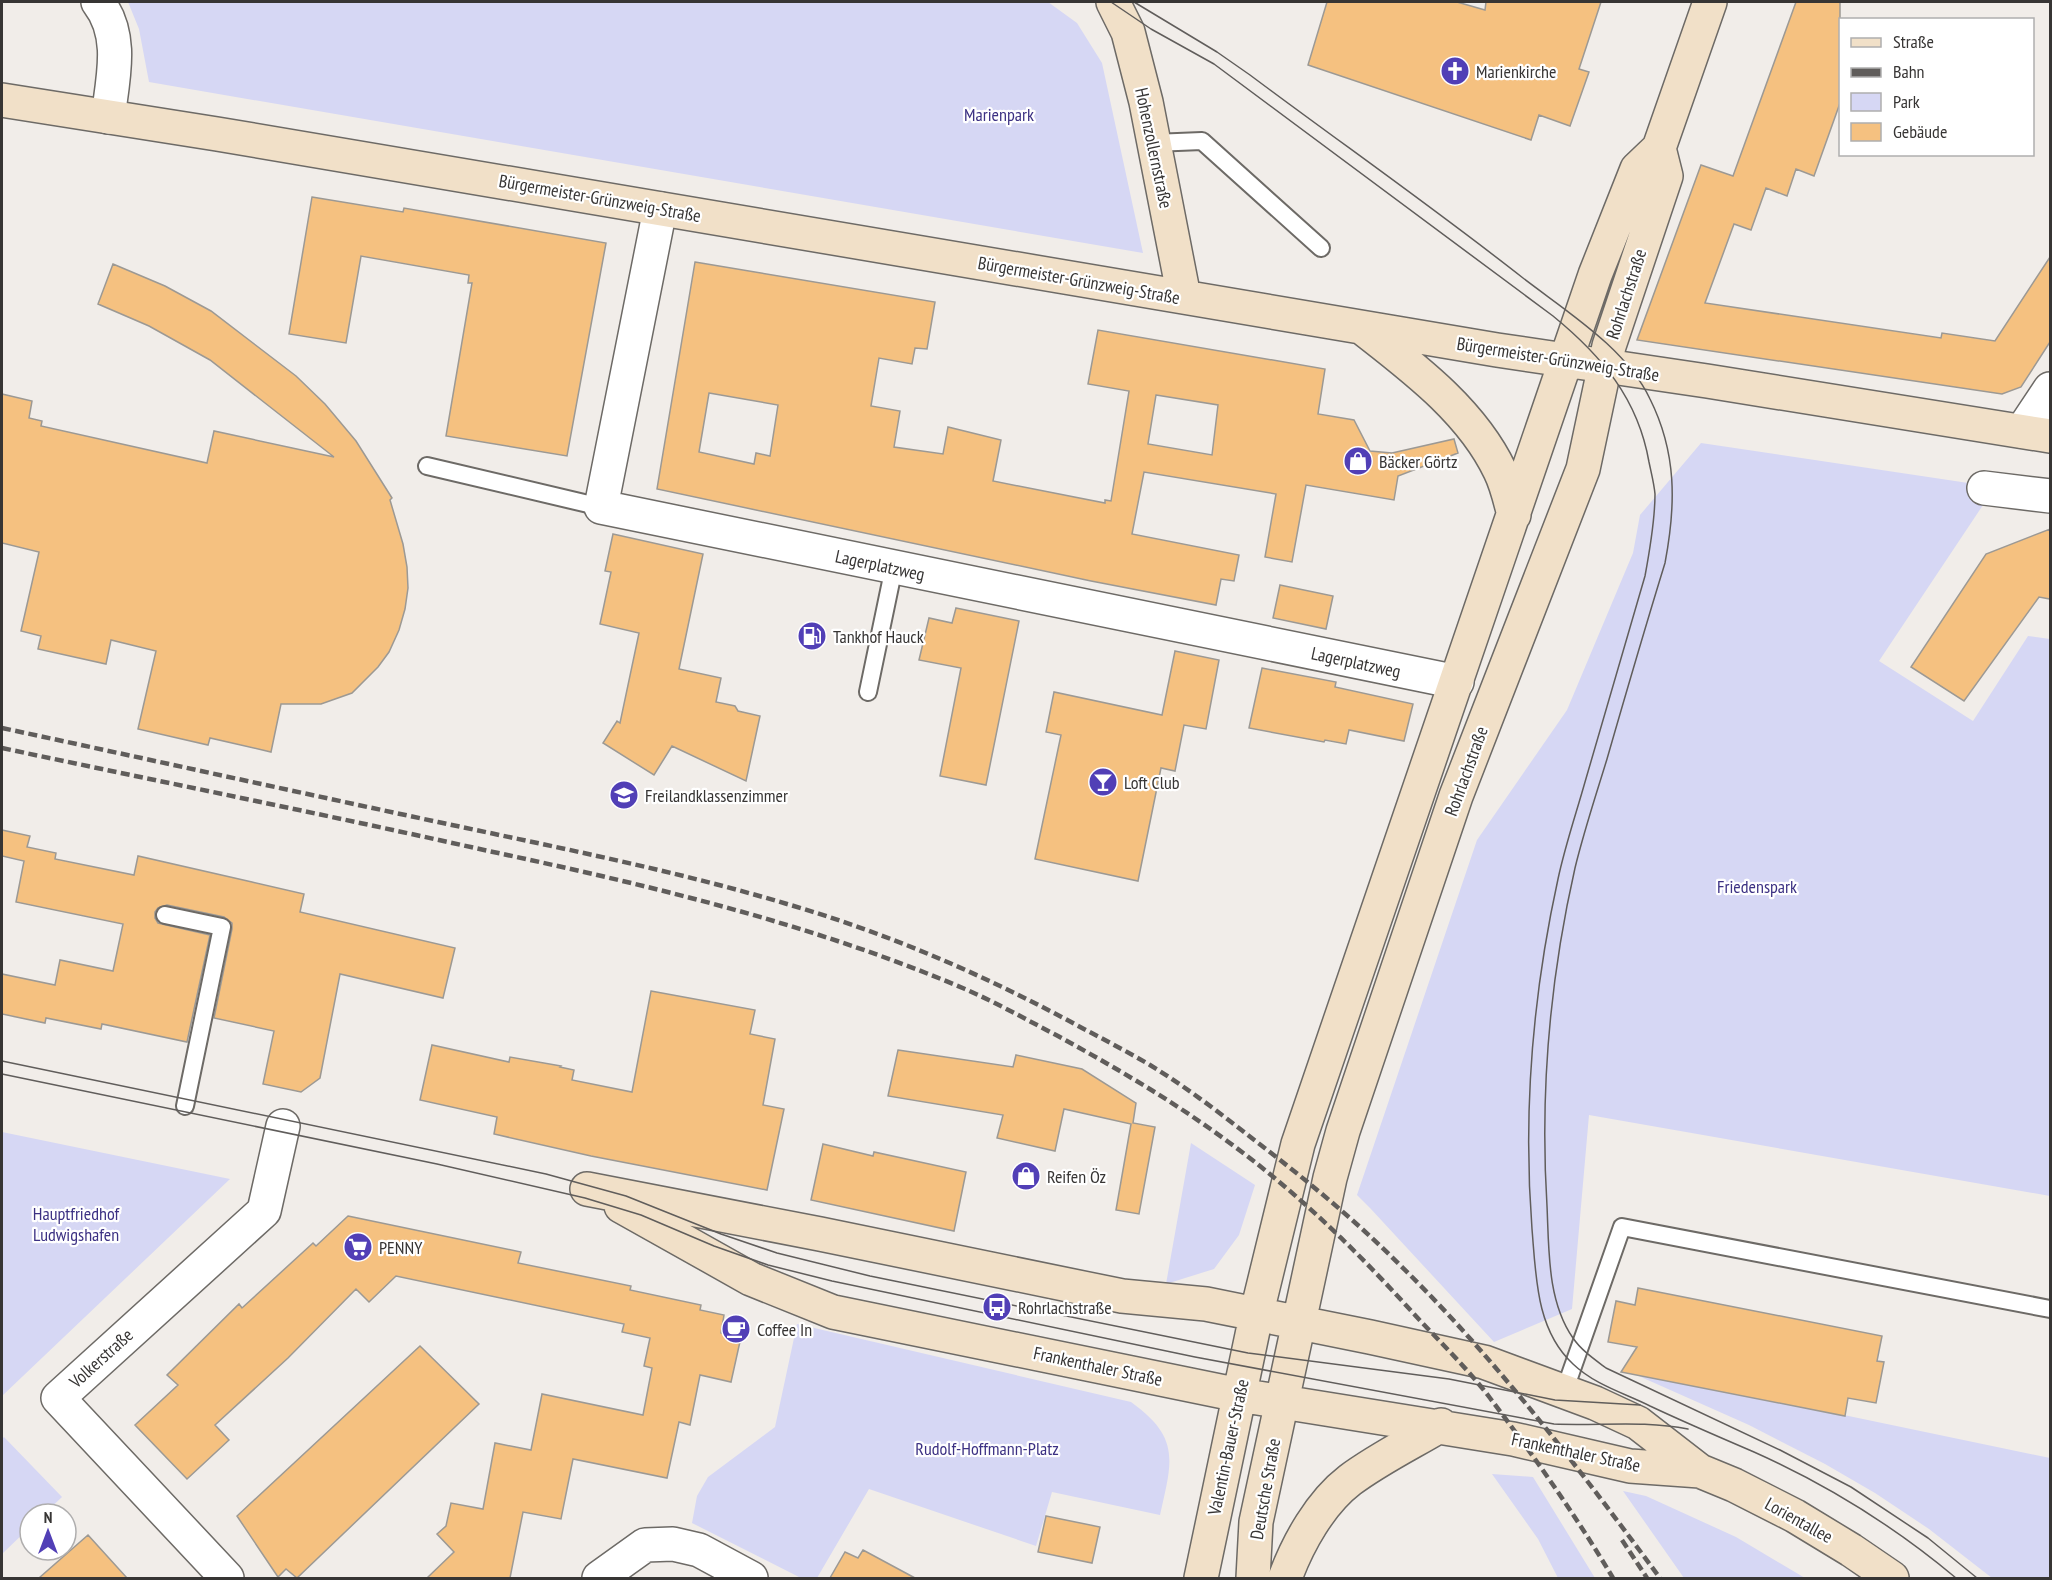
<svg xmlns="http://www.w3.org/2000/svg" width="2052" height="1580" viewBox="0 0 2052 1580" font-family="'PT Sans Narrow',sans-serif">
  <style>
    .green { fill: #d6d7f4 }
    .building { fill: #f5c180; stroke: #9c9994; stroke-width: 1.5; fill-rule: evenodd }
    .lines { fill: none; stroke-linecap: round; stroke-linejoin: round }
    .lane-casing { stroke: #6d6a66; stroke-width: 20 }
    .street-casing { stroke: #6d6a66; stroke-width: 36 }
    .secondary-casing { stroke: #6d6a66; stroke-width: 36 }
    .lane { stroke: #fff; stroke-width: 16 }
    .street { stroke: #fff; stroke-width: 33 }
    .secondary { stroke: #f1e0c8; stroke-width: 33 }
    .tram { stroke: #605d5b; stroke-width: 1.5 }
    .rail { stroke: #605d5b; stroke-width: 4.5; stroke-dasharray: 9 4.5; stroke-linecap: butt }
    .labels { text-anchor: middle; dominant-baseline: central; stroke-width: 4.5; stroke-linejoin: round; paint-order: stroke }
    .poi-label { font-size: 18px; fill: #373534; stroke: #fff; text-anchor: start }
    .park-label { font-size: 18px; fill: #3c3183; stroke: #fff }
    .street-label { font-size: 18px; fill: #373534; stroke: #fff }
  </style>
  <rect width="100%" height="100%" fill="#f1ede9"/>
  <path class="green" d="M128 2H1048L1077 23 1102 63 1143 253 149 82 139 29Z
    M1701 443 1995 487 1879 661 1973 721 2028 636 2050 639V1196L1589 1115 1572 1309 1494 1342 1370 1208 1357 1195 1477 840 1567 710 1633 553 1640 515Z
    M2 1132 230 1179 2 1396Z
    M1191 1143 1255 1185 1239 1235 1214 1269 1166 1284Z
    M797 1324 1131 1402C1181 1438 1172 1461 1160 1515L1052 1492 1036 1546 869 1489 817 1578H801L692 1523 697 1496 708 1477 775 1427Z
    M1623 1369 2050 1458V1578H1992L1929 1529 1875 1493 1825 1464 1749 1425Z
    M4 1437 62 1497 44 1514H30V1527L2 1554V1439Z
    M1492 1474 1533 1477 1595 1578H1558L1538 1539Z
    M1623 1491 1646 1496 1736 1537 1805 1578H1684Z"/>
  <path class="building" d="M1327 2H1457L1485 10 1486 2H1601L1579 69 1589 72 1570 126 1539 115 1531 140 1308 65Z
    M1796 2H1840V103L1814 176 1796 169 1787 196 1766 188 1751 230 1734 224 1705 303 1941 338 1942 333 1995 341 2050 257V342L2021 387 2002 394 1637 340 1701 165 1733 176Z
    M312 197 403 212 404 208 606 243 567 456 446 436 472 283H468L469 275 361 256 346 343 289 334Z
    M695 262 935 302 927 349 915 348 912 364 879 358 871 406 900 411 894 447 943 454 948 427 1001 440 993 481 1105 503V500L1111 501 1129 391 1088 384 1098 330 1325 369 1318 414 1354 420 1370 451 1392 453 1454 439 1458 453 1398 476 1394 500 1306 485 1292 562 1265 557 1276 494 1144 472 1132 534 1239 555 1234 581 1221 579 1216 605 1091 581 657 489ZM709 393 778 405 770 456 756 453 754 464 699 452ZM1156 395 1218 405 1212 455 1148 444Z
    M113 264 165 286 211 311 296 376 325 404 356 441 392 498 390 500 403 544 407 567 408 588 405 609 399 630 389 652 378 667 352 693 321 704H281L271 752 210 738 208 745 138 729 156 651 111 640 106 664 38 649 41 636 21 631 39 552 2 543V394L32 401 29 418 42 421 41 426 207 463 214 431 334 457 210 360 149 326 98 304Z
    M2050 529V599L2039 597 1964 701 1911 667 1986 554Z
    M613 534 703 554 679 669 721 678 716 702 735 706 738 711 760 716 746 781 672 746 654 775 603 743 617 721 620 723 639 633 600 624 611 572 605 571Z
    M1280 585 1333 596 1326 629 1273 618Z
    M956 608 1019 621 986 785 940 776 961 668 919 660 929 618 952 623Z
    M1175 651 1219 660 1206 729 1184 725 1175 771 1161 768 1138 881 1035 859 1061 735 1046 732 1054 692 1162 715Z
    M1262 668 1336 682 1335 687 1413 704 1404 741 1349 730 1346 744 1325 740 1324 742 1249 728Z
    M2 830 30 836 27 847 56 853 55 859 134 875 138 856 252 882 304 894 300 912 455 948 443 998 340 974 320 1078 301 1092 263 1084 274 1031 214 1018 232 929V923L224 917 167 905 158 908 155 912V918L158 923 210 935 187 1042 102 1024 101 1029 46 1018 45 1023 2 1014V974L55 985 60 960 113 971 123 924 16 902 24 861 2 856Z
    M651 991 755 1010 750 1034 775 1039 763 1105 784 1109 767 1190 591 1156 494 1134 497 1117 420 1100 432 1045 509 1062 510 1057 561 1066 560 1067 574 1070 572 1080 632 1092Z
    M898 1050 1013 1067 1016 1055 1082 1069 1136 1103 1133 1123 1155 1127 1139 1214 1116 1210 1131 1124 1064 1109 1055 1151 997 1138 1003 1115 888 1096Z
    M823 1144 873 1156 874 1152 966 1172 954 1231 811 1200Z
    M348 1216 521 1252 518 1263 631 1286 630 1290 701 1305 700 1310 724 1315 721 1333 741 1337 731 1382 700 1375 690 1425 679 1422 667 1478 573 1459 561 1519 523 1512 510 1578H427L454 1552 437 1534 446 1526 451 1503 483 1509 495 1443 531 1450 542 1394 643 1415 652 1368 644 1366 650 1338 622 1332 624 1324 396 1276 369 1302 356 1289 288 1358 215 1425 229 1440 187 1479 135 1425 178 1385 167 1375 239 1304 242 1308 313 1243 316 1246Z
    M1638 1288 1882 1336 1877 1361 1884 1362 1876 1403 1848 1398 1845 1416 1621 1372 1637 1347 1608 1342 1616 1301 1635 1305Z
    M420 1346 479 1404 297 1578 286 1569 278 1577 237 1516Z
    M1046 1516 1100 1527 1092 1563 1038 1552Z
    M88 1535 127 1578H39Z
    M863 1550 915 1578H830L845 1552 858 1558Z"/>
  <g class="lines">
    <g class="lane-casing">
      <path id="lane" d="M1153 143 1202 141 1321 248
        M427 466 601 507
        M868 692 894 567
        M165 915 222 927 185 1106
        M1564 1392 1622 1227 2050 1309"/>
    </g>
    <g class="street-casing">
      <path id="street" d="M98 2C124 35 113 78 108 117
        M660 209 601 507 1457 682
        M2022 431 2050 389
        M1984 488 2050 496
        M227 1578 58 1398 264 1211 283 1126
        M599 1578 645 1545 673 1544 699 1550 751 1578"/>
    </g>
    <g class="secondary-casing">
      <path id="secondary" d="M1113 2 1128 32 1146 102 1184 297
        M2 100 217 134 1497 350 1707 381 2050 436
        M1365 330C1415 369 1472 412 1500 471 1507 485 1510 500 1514 515
        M587 1189 820 1234 1122 1296 1206 1304 1370 1337 1484 1362 1595 1403 1638 1423 1700 1471 1734 1485 1795 1516 1851 1550 1892 1578
        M621 1206 751 1279 833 1312 1239 1395 1513 1439 1630 1466 1700 1471
        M1201 1578 1256 1316 1298 1144 1595 275 1637 169 1659 148 1710 2
        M1253 1578 1256 1522 1330 1178 1343 1131 1456 796 1583 469 1609 346 1666 176 1659 148
        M1285 1578C1298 1543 1320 1503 1350 1480 1378 1459 1411 1443 1441 1425"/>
    </g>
    <use href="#lane" class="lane"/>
    <use href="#street" class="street"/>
    <use href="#secondary" class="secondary"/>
    <path class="tram" d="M1111 2 1151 29 1214 64 1553 316C1602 356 1638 399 1649 462 1651 472 1654 483 1655 494 1655 521 1650 549 1645 576 1625 644 1605 713 1585 782 1576 814 1565 846 1558 879 1533 993 1523 1113 1532 1229 1536 1276 1536 1330 1573 1364 1595 1385 1624 1393 1650 1406 1684 1422 1719 1437 1754 1452 1828 1485 1894 1526 1956 1578
      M1134 2 1217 52 1250 75C1341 143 1434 208 1523 278 1567 312 1626 348 1650 399 1677 453 1676 505 1665 563 1645 628 1626 693 1607 759 1596 795 1584 831 1575 868 1550 978 1540 1093 1547 1206 1549 1248 1547 1301 1573 1338 1581 1350 1594 1359 1606 1368L1780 1450 1851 1487 1928 1538 1977 1578
      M2 1061 546 1174 626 1196 721 1234 777 1253 870 1276 1248 1353 1449 1379 1555 1400 1640 1405
      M2 1074 437 1164 585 1198 641 1215 714 1246 768 1265 832 1281 1195 1357 1554 1424C1599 1426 1644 1420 1688 1429"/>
    <path class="rail" d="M2 728C147 759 292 791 438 822 555 847 673 870 787 904 890 934 989 977 1082 1028 1105 1040 1128 1052 1150 1065 1186 1087 1220 1113 1253 1139 1304 1178 1354 1219 1400 1265 1496 1359 1581 1471 1660 1578
      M2 748C162 782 323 814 484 850 648 885 810 923 965 989 997 1003 1027 1020 1058 1036 1116 1068 1173 1101 1227 1141 1296 1191 1357 1251 1414 1314 1440 1342 1468 1369 1490 1398 1534 1456 1576 1516 1613 1578
      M1622 1540 1647 1578"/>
  </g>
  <defs>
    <g id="church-disc" transform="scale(1.5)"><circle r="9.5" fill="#513fb6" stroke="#fff"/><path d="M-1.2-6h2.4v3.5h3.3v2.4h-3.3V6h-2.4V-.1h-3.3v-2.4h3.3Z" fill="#fff"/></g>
    <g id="shop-disc" transform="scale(1.5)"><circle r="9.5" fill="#513fb6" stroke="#fff"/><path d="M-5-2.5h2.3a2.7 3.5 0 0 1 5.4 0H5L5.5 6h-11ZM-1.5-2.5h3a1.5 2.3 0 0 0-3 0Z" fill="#fff"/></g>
    <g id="fuel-disc" transform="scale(1.5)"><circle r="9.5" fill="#513fb6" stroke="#fff"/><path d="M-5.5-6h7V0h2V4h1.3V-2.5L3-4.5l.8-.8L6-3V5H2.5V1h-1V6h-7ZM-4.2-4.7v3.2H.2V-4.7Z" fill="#fff"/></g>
    <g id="bar-disc" transform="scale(1.5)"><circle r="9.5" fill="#513fb6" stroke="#fff"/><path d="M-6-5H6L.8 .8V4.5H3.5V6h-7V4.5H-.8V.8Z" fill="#fff"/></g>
    <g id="school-disc" transform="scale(1.5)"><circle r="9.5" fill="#513fb6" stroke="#fff"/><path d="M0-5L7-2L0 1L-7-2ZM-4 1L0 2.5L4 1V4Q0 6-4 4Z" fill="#fff"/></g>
    <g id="supermarket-disc" transform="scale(1.5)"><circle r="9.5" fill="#513fb6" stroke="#fff"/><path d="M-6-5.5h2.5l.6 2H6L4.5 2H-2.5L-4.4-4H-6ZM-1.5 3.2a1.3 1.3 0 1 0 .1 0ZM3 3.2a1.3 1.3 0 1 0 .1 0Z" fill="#fff"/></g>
    <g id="bus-disc" transform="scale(1.5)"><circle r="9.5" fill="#513fb6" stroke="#fff"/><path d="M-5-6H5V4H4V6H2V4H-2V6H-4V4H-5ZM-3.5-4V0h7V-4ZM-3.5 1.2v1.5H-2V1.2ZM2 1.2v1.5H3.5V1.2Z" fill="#fff"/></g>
    <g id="cafe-disc" transform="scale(1.5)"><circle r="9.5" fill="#513fb6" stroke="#fff"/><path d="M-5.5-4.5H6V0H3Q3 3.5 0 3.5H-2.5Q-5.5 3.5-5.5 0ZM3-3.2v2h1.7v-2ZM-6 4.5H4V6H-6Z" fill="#fff"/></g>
  </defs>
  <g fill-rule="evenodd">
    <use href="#church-disc" x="1455" y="71"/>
    <use href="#shop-disc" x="1358" y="461"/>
    <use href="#fuel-disc" x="812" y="636"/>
    <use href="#bar-disc" x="1103" y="782"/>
    <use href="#school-disc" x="624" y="795"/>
    <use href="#shop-disc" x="1026" y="1176"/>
    <use href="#supermarket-disc" x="358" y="1247"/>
    <use href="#bus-disc" x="997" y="1307"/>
    <use href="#cafe-disc" x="736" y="1329"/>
  </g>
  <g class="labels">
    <g class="poi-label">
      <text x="1476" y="71">Marienkirche</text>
      <text x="1379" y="461">Bäcker Görtz</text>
      <text x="833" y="636">Tankhof Hauck</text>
      <text x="1124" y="782">Loft Club</text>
      <text x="645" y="795">Freilandklassenzimmer</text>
      <text x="1047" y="1176">Reifen Öz</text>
      <text x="379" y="1247">PENNY</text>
      <text x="1018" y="1307">Rohrlachstraße</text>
      <text x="757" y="1329">Coffee In</text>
    </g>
    <g class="park-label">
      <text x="999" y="114">Marienpark</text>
      <text x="1757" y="886">Friedenspark</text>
      <text x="76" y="1213">Hauptfriedhof<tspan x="76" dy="21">Ludwigshafen</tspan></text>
      <text x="987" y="1448">Rudolf-Hoffmann-Platz</text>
    </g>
    <g class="street-label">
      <text transform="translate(1154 148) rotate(78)">Hohenzollernstraße</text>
      <text transform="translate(600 198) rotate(10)">Bürgermeister-Grünzweig-Straße</text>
      <text transform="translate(1079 280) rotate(10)">Bürgermeister-Grünzweig-Straße</text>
      <text transform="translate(1626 294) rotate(-72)">Rohrlachstraße</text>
      <text transform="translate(1558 359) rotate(9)">Bürgermeister-Grünzweig-Straße</text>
      <text transform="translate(880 565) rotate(12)">Lagerplatzweg</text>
      <text transform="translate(1356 662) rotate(12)">Lagerplatzweg</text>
      <text transform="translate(1466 771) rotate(-70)">Rohrlachstraße</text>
      <text transform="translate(101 1358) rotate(-42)">Volkerstraße</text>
      <text transform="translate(1098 1366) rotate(12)">Frankenthaler Straße</text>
      <text transform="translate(1228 1447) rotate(-78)">Valentin-Bauer-Straße</text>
      <text transform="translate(1576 1452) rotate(12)">Frankenthaler Straße</text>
      <text transform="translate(1265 1489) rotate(-80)">Deutsche Straße</text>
      <text transform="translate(1799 1520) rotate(29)">Lorientallee</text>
    </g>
  </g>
  <rect width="2052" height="1580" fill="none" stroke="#373534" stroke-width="6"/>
  <rect x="1839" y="18" width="195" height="138" fill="#ffffff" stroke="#afaeae" stroke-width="1.5"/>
  <rect x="1851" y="38" width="30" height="9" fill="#f1e0c8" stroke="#afaeae" stroke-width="1.5"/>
  <text x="1893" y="48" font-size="18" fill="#373534">Straße</text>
  <rect x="1851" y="68" width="30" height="9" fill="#605d5b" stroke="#afaeae" stroke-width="1.5"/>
  <text x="1893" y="78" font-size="18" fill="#373534">Bahn</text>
  <rect x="1851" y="93" width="30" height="18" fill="#d6d7f4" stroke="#afaeae" stroke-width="1.5"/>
  <text x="1893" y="108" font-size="18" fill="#373534">Park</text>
  <rect x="1851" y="123" width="30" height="18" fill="#f5c180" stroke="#afaeae" stroke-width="1.5"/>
  <text x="1893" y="138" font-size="18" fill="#373534">Gebäude</text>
  <g transform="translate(48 1532)"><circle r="28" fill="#ffffff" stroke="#afaeae" stroke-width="1.5"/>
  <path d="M0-4.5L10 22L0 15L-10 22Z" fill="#513fb6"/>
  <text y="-9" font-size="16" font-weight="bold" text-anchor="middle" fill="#373534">N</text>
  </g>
</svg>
